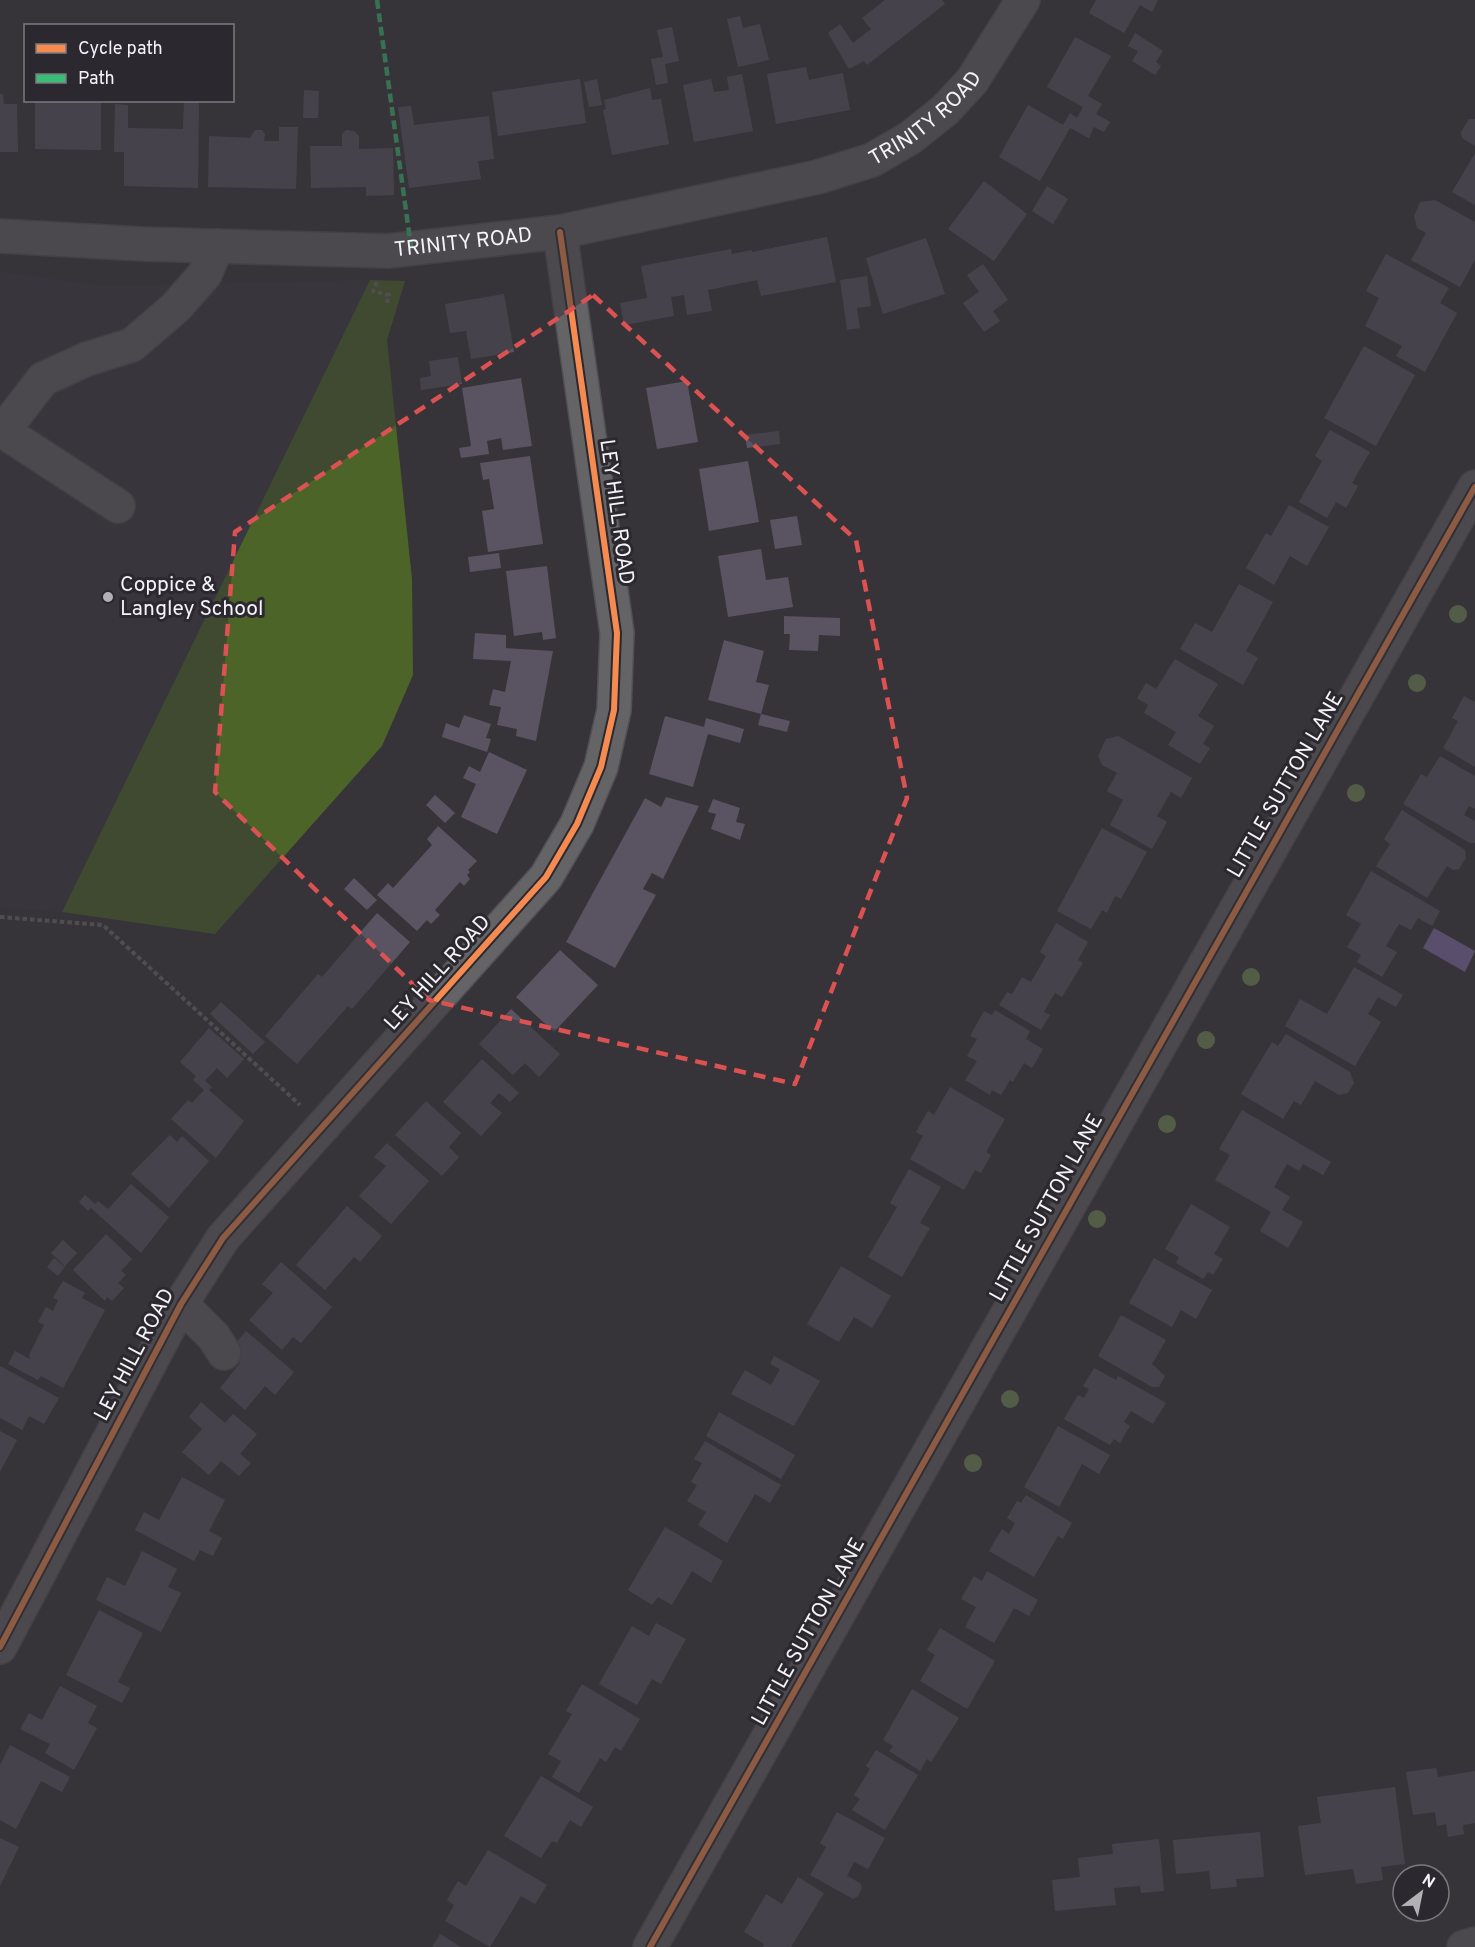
<svg xmlns="http://www.w3.org/2000/svg" width="1475" height="1947" viewBox="0 0 1475 1947" font-family="Overpass,sans-serif">
  <style>
    .built { fill: #3b3743 }
    .forest { fill: #4c6428 }
    .water { fill: #836dac }
    .building { fill: #595362 }
    .lines { fill: none; stroke-linecap: round; stroke-linejoin: round }
    .minor-casing { stroke: #525054; stroke-width: 36 }
    .path { stroke: #6d6c6f; stroke-width: 4; stroke-dasharray: 4.5 3; stroke-linecap: butt }
    .minor { stroke: #646366; stroke-width: 33 }
    .quiet { stroke: #3abd76; stroke-width: 4.5; stroke-dasharray: 9 4.5; stroke-linecap: butt }
    .cycleway-casing { stroke: #2b292f; stroke-width: 10 }
    .cycleway { stroke: #f68b52; stroke-width: 6 }
    .tree { fill: #768d59 }
    .marked { fill: none; stroke: #dc5152; stroke-width: 4.5; stroke-dasharray: 12 8; stroke-linejoin: round }
    .poi-dot { fill: #b2b0b5; stroke: #2b292f; stroke-width: 2 }
    .labels { text-anchor: middle; dominant-baseline: central; stroke-width: 6; stroke-linejoin: round; paint-order: stroke }
    .street-label { font-size: 21px; fill: #f4f3f8; stroke: #2b292f }
    .poi-label { font-size: 21px; fill: #f4f3f8; stroke: #2b292f; text-anchor: start }
  </style>
  <rect width="100%" height="100%" fill="#363439"/>
  <path class="built" d="M0 272 102 286 370 280 62 912 0 907Z"/>
  <path class="forest" d="M370 280 405 281 387 340 412 579 413 675 382 746 215 934 62 912Z"/>
  <path class="water" d="M1434 928 1475 951 1465 972 1423 948Z"/>
  <path class="building" d="M942 0 945 4 867 65 864 61 849 69 828 33 840 24 853 43 871 29 862 18 885 0Z
    M1096 0H1158L1152 12 1140 5 1124 33 1089 13Z
    M740 16 743 28 760 24 769 60 738 67 727 19Z
    M672 27 679 61 665 64 668 83 656 85 651 59 663 57 657 30Z
    M1135 33 1163 51 1156 62 1161 66 1155 75 1132 61 1138 51 1128 46Z
    M1075 37 1111 56 1088 96 1102 104 1096 114 1110 122 1104 132 1094 127 1089 138 1070 128 1040 181 999 157 1028 105 1063 125 1070 113 1077 118 1083 107 1047 87Z
    M806 67 809 80 843 73 850 110 776 124 767 74Z
    M742 74 753 131 694 142 683 85 711 79 714 92 729 90 727 77Z
    M580 79 586 123 498 136 492 92Z
    M597 79 602 105 589 107 584 82Z
    M650 88 652 100 661 99 669 144 612 155 603 110 606 109 604 100Z
    M304 90 319 91 318 118H303Z
    M0 94H3L4 104H17L18 152H0Z
    M35 100H101V150L35 149Z
    M184 101H199L198 188 124 186V152H114L115 104 128 105V128L183 129Z
    M411 106 414 125 489 116 494 159 478 161 481 179 409 188 398 107Z
    M1469 119H1475V146L1462 138 1461 132Z
    M279 127H298L296 189 208 187 209 136 250 138 255 130H262L265 134 264 141H279Z
    M346 130 354 131 359 136V149L393 148 394 195 366 196V187L311 188 310 146H342V134Z
    M1475 153V205L1452 192Z
    M984 181 1027 214 994 261 948 229Z
    M1047 186 1068 199 1053 224 1032 211Z
    M1435 200 1475 222V260L1460 287 1411 260 1426 233 1417 228 1414 216 1420 202Z
    M827 237 836 282 761 296 757 280 708 290 712 311 687 315 684 295 671 297 674 316 624 325 620 303 647 298 641 266 731 249 732 254 752 250V252Z
    M926 238 945 294 883 314 866 258Z
    M1386 254 1449 288 1440 303 1457 313 1425 372 1396 356 1402 346 1365 326 1379 298 1366 291Z
    M983 264 1008 300 993 311 1000 321 984 332 963 303 979 292 967 275Z
    M867 276 871 306 857 308 860 328 847 330 840 280Z
    M504 294 514 352 471 359 466 331 450 333 445 304Z
    M1364 346 1415 375 1376 446 1324 418Z
    M458 357 462 384 421 390 420 378 431 376 429 361Z
    M521 378 532 446 503 450 501 438 487 441 489 454 461 458 459 448 471 446 462 388Z
    M687 381 698 442 657 449 646 388Z
    M1330 430 1370 452 1352 483 1358 486 1346 508 1336 502 1327 518 1299 502 1322 461 1315 456Z
    M779 431 780 444 747 448 745 435Z
    M530 456 543 544 488 552 482 511 494 509 489 479 483 480 480 463Z
    M748 461 759 522 709 531 699 469Z
    M1289 505 1329 527 1307 566 1290 556 1274 585 1246 568 1266 533 1271 536Z
    M797 516 802 545 775 549 770 520Z
    M761 549 766 580 788 577 793 607 728 617 718 556Z
    M499 553 501 568 470 572 468 557Z
    M547 566 556 638 543 640 542 632 514 636 506 571Z
    M1239 584 1273 602 1246 651 1258 658 1243 685 1180 649 1195 623 1212 632Z
    M784 616 840 618V636L819 635 818 651 789 650 790 634H784Z
    M475 633 506 635V648L553 651 536 741 516 736 517 729 497 725 501 707 489 705 493 689 505 692 511 661 473 659Z
    M724 640 764 651 756 682 769 685 761 714 790 721 787 732 758 725 761 714 708 700Z
    M1175 659 1218 684 1198 716 1214 726 1203 744 1210 748 1200 764 1168 745 1176 732 1144 713 1148 705 1137 698 1146 683 1156 689Z
    M1464 696 1475 702V767L1443 748 1458 721 1452 718Z
    M464 715 491 724 486 738 491 739 487 752 442 737 446 723 459 728Z
    M665 716 704 727 706 718 744 729 740 743 708 734 693 787 649 774Z
    M1118 736 1192 778 1181 798 1171 792 1157 816 1167 822 1152 849 1110 825 1123 800 1107 791 1117 773 1102 765 1098 756 1106 739Z
    M489 752 527 770 497 834 461 817 476 784 463 778 469 766 480 772Z
    M1440 756 1475 776V809L1469 806 1464 815 1475 821V843H1470L1403 804 1421 774 1427 777Z
    M435 795 455 813 445 823 426 805Z
    M666 797 699 806 663 879 652 873 643 889 656 895 615 968 566 942 645 798 661 807Z
    M713 799 740 808 736 822 745 824 740 840 711 829 716 814 708 812Z
    M1402 810 1465 850 1466 858 1459 869 1453 870 1447 866 1427 898 1376 866 1390 844 1384 839Z
    M438 826 477 861 468 870 470 872 467 875 470 879 464 886 460 882 435 910 440 915 431 924 427 920 417 931 377 895 388 883 393 888 432 845 427 839Z
    M1102 828 1147 852 1121 899 1115 896 1107 913 1102 910 1091 929 1057 911Z
    M1371 871 1440 911 1432 926 1418 918 1411 930 1399 924 1386 946 1397 952 1382 977 1357 962 1361 955 1347 947 1361 924 1346 915Z
    M354 878 377 900 367 910 344 889Z
    M377 913 410 942 352 1009 348 1006 297 1064 265 1036 318 974 322 977Z
    M1056 923 1088 942 1078 960 1083 963 1062 997 1055 993 1044 1012 1050 1015 1041 1030 999 1005 1007 992 1012 994 1022 977 1031 982 1046 956 1040 952Z
    M560 950 598 985 554 1032 516 997Z
    M1354 967 1403 995 1396 1007 1378 997 1368 1014 1381 1022 1355 1066 1285 1026 1300 999 1327 1014Z
    M221 1002 265 1042 253 1054 210 1014Z
    M511 1009 560 1054 539 1077 525 1063 513 1075 479 1044Z
    M995 1010 1030 1031 1026 1039 1043 1049 1032 1068 1024 1063 1013 1082 1010 1080 1001 1095 992 1090 990 1095 965 1080 977 1061 967 1056 977 1039 970 1036 984 1011 992 1015Z
    M209 1028 244 1059 227 1078 217 1068 205 1081 212 1087 209 1090 244 1121 216 1158 171 1119 188 1100 192 1103 204 1090 193 1080 196 1076 180 1062Z
    M1286 1034 1350 1072 1354 1083 1348 1093 1339 1095 1315 1081 1301 1105 1294 1101 1283 1119 1241 1094 1272 1042 1278 1046Z
    M482 1059 519 1093 510 1102 499 1093 490 1103 502 1113 481 1136 443 1102Z
    M950 1087 1005 1119 986 1152 991 1155 981 1173 975 1170 964 1190 910 1159 923 1136 916 1132 928 1111 934 1115Z
    M426 1101 461 1133 449 1147 459 1157 442 1176 395 1135Z
    M1242 1110 1331 1162 1323 1175 1303 1164 1299 1171 1287 1164 1274 1187 1290 1197 1282 1210 1303 1222 1288 1248 1260 1231 1271 1212 1215 1180 1230 1155 1219 1149Z
    M170 1135 177 1142 182 1136 209 1161 169 1208 131 1174Z
    M387 1143 429 1181 391 1224 359 1196 386 1166 374 1157Z
    M909 1169 941 1187 920 1223 930 1228 902 1277 868 1257 897 1207 890 1203Z
    M131 1184 169 1217 141 1253 91 1208 88 1211 79 1202 85 1195 95 1204 98 1201 108 1209Z
    M1191 1204 1230 1227 1214 1254 1223 1259 1213 1275 1208 1272 1203 1279 1176 1263 1179 1257 1165 1249Z
    M347 1206 382 1236 360 1262 354 1257 325 1290 296 1265Z
    M106 1234 132 1259 121 1271 126 1275 118 1283 124 1288 112 1301 107 1297 105 1301 73 1270Z
    M63 1240 77 1253 65 1266 51 1253Z
    M54 1258 65 1267 58 1276 47 1267Z
    M1154 1258 1212 1290 1196 1319 1181 1310 1172 1327 1129 1303Z
    M281 1262 332 1307 301 1343 293 1337 282 1350 249 1320 273 1293 262 1284Z
    M841 1266 891 1296 872 1328 854 1317 839 1342 807 1324Z
    M63 1281 85 1293 82 1298 105 1310 63 1388 41 1376 38 1380 8 1364 15 1351 30 1359 29 1355 44 1325 38 1322 46 1307 53 1311 58 1300 53 1298Z
    M1121 1315 1166 1340 1152 1364 1165 1376 1159 1387H1152L1098 1356Z
    M246 1331 294 1372 275 1395 265 1386 245 1410 220 1388 240 1363 228 1352Z
    M774 1356 820 1381 794 1426 731 1394 745 1370 771 1385 780 1369 770 1364Z
    M0 1366 59 1398 44 1424 29 1416 22 1430 0 1418Z
    M1094 1368 1116 1380 1118 1376 1166 1403 1153 1424 1131 1411 1124 1422 1130 1426 1120 1443 1114 1439 1110 1445 1064 1419 1078 1395 1084 1398 1089 1389 1083 1386Z
    M201 1402 225 1423 233 1414 257 1434 240 1454 251 1463 239 1476 221 1461 209 1475 182 1452 202 1429 189 1417Z
    M719 1412 795 1455 781 1479 706 1436Z
    M1058 1426 1110 1455 1099 1474 1082 1464 1059 1507 1024 1487Z
    M0 1431 17 1440 0 1472Z
    M705 1441 781 1485 770 1503 755 1494 727 1543 698 1525 706 1512 687 1501 697 1485 691 1482 702 1463 694 1459Z
    M182 1477 225 1500 209 1531 222 1538 213 1556 200 1550 194 1561 135 1530 144 1512 159 1520Z
    M1026 1495 1072 1523 1063 1539 1058 1536 1034 1577 989 1551 1002 1529 1009 1534 1015 1523 1007 1518 1017 1501 1021 1503Z
    M665 1527 723 1561 711 1583 692 1571 672 1605 658 1597 652 1605 628 1590Z
    M142 1551 177 1569 168 1587 181 1593 161 1632 96 1600 107 1577 125 1586Z
    M987 1571 1038 1600 1029 1616 1014 1608 994 1643 965 1627 976 1607 961 1599 974 1576 982 1581Z
    M99 1610 143 1633 118 1682 130 1688 122 1703 66 1675Z
    M656 1623 686 1639 661 1684 652 1679 637 1705 599 1684 632 1626 649 1636Z
    M940 1628 995 1661 967 1709 920 1681 935 1655 927 1650Z
    M582 1684 640 1719 621 1751 615 1747 606 1762 600 1758 579 1793 552 1777 561 1761 548 1754 572 1714 566 1711Z
    M60 1686 97 1706 88 1723 97 1728 74 1770 45 1753 50 1744 20 1729 29 1713 42 1720Z
    M912 1689 959 1718 931 1762 927 1759 920 1771 889 1751 893 1746 883 1740Z
    M10 1745 70 1777 62 1792 41 1781 16 1829 0 1820V1765Z
    M876 1750 918 1775 885 1830 852 1810 860 1799 854 1795 870 1769 866 1766Z
    M1436 1768 1438 1777 1475 1771V1823L1463 1825 1464 1834 1448 1837 1446 1824 1437 1826 1435 1812 1413 1815 1406 1772Z
    M541 1776 593 1807 581 1827 570 1820 557 1843 552 1841 541 1858 504 1836Z
    M1395 1787 1405 1864 1381 1867 1383 1880 1356 1884 1353 1869 1305 1875 1298 1826 1321 1823 1317 1797Z
    M837 1812 885 1838 868 1869 854 1862 847 1876 860 1883 862 1888 858 1896 853 1899 810 1875 826 1847 820 1843Z
    M1260 1832 1264 1877 1236 1879 1237 1887 1211 1889 1209 1871 1176 1874 1173 1840Z
    M0 1838 19 1847 0 1886Z
    M1159 1839 1164 1891 1141 1893 1140 1886 1114 1888 1116 1905 1055 1911 1052 1880 1080 1877 1078 1858 1113 1854 1112 1844Z
    M488 1850 547 1885 535 1904 521 1896 490 1947 445 1921 454 1905 447 1900 458 1881 466 1886Z
    M798 1877 824 1893 791 1947H762L764 1944 744 1932 766 1894 782 1904Z
    M440 1934 461 1947H432Z"/>
  <g class="lines">
    <g class="minor-casing">
      <g id="minor">
        <path id="s1" d="M0 236 142 244 388 251 560 232 818 177 872 160 910 138 945 110 972 81 1023 0"/>
        <path d="M0 429 118 506"/>
        <path d="M3 431 43 379 87 359 132 345 176 307 205 274 217 246"/>
        <path d="M181 1304 214 1337 224 1353"/>
        <path d="M0 1647 181 1304 223 1238 546 877 577 824 601 767 614 710 617 633 560 232"/>
        <path d="M650 1947 1475 487"/>
        <path d="M1464 1947 1475 1944"/>
      </g>
    </g>
    <path class="path" d="M377 282 373 291 389 295 386 306
      M0 917 103 925 300 1105"/>
    <use href="#minor" class="minor"/>
    <path class="quiet" d="M377 0 411 247"/>
    <g class="cycleway-casing">
      <path id="cycleway" d="M0 1647 181 1304 223 1238 546 877 577 824 601 767 614 710 617 633 560 232
        M650 1947 1475 487"/>
    </g>
    <use href="#cycleway" class="cycleway"/>
  </g>
  <g class="tree">
    <circle cx="1458" cy="614" r="9"/>
    <circle cx="1417" cy="683" r="9"/>
    <circle cx="1356" cy="793" r="9"/>
    <circle cx="1251" cy="977" r="9"/>
    <circle cx="1206" cy="1040" r="9"/>
    <circle cx="1167" cy="1124" r="9"/>
    <circle cx="1097" cy="1219" r="9"/>
    <circle cx="1010" cy="1399" r="9"/>
    <circle cx="973" cy="1463" r="9"/>
  </g>
  <path d="M0 0H1475V1947H0ZM593 295 856 540 907 798 795 1084 429 1000 215 792 235 532Z" fill="#363439" fill-opacity=".55" fill-rule="evenodd"/>
  <path class="marked" d="M593 295 856 540 907 798 795 1084 429 1000 215 792 235 532Z"/>
  <circle class="poi-dot" cx="108" cy="597" r="6"/>
  <g class="labels">
    <g class="street-label">
      <text stroke="none"><textPath href="#s1" startOffset="950">TRINITY ROAD</textPath></text>
      <text stroke="none"><textPath href="#s1" startOffset="464">TRINITY ROAD</textPath></text>
      <text transform="translate(616 512) rotate(82)">LEY HILL ROAD</text>
      <text transform="translate(1286 785) rotate(-60)">LITTLE SUTTON LANE</text>
      <text transform="translate(438 973) rotate(-48)">LEY HILL ROAD</text>
      <text transform="translate(1047 1208) rotate(-61)">LITTLE SUTTON LANE</text>
      <text transform="translate(135 1355) rotate(-62)">LEY HILL ROAD</text>
      <text transform="translate(809 1632) rotate(-61)">LITTLE SUTTON LANE</text>
    </g>
    <g class="poi-label">
      <text x="120" y="585">Coppice &amp;<tspan x="120" dy="24">Langley School</tspan></text>
    </g>
  </g>
  <rect x="24" y="24" width="210" height="78" fill="#2b292f" stroke="#7b7a7f" stroke-width="1.5"/>
  <rect x="36" y="44" width="30" height="9" fill="#f68b52" stroke="#7b7a7f" stroke-width="1.5"/>
  <text x="78" y="54" font-size="18" fill="#f4f3f8">Cycle path</text>
  <rect x="36" y="74" width="30" height="9" fill="#3abd76" stroke="#7b7a7f" stroke-width="1.5"/>
  <text x="78" y="84" font-size="18" fill="#f4f3f8">Path</text>
  <g transform="translate(1421 1893) rotate(32)"><circle r="28" fill="#2b292f" stroke="#7b7a7f" stroke-width="1.5"/>
  <path d="M0-4.5L10 22L0 15L-10 22Z" fill="#b2b0b5"/>
  <text y="-9" font-size="16" font-weight="bold" text-anchor="middle" fill="#f4f3f8">N</text>
  </g>
</svg>
